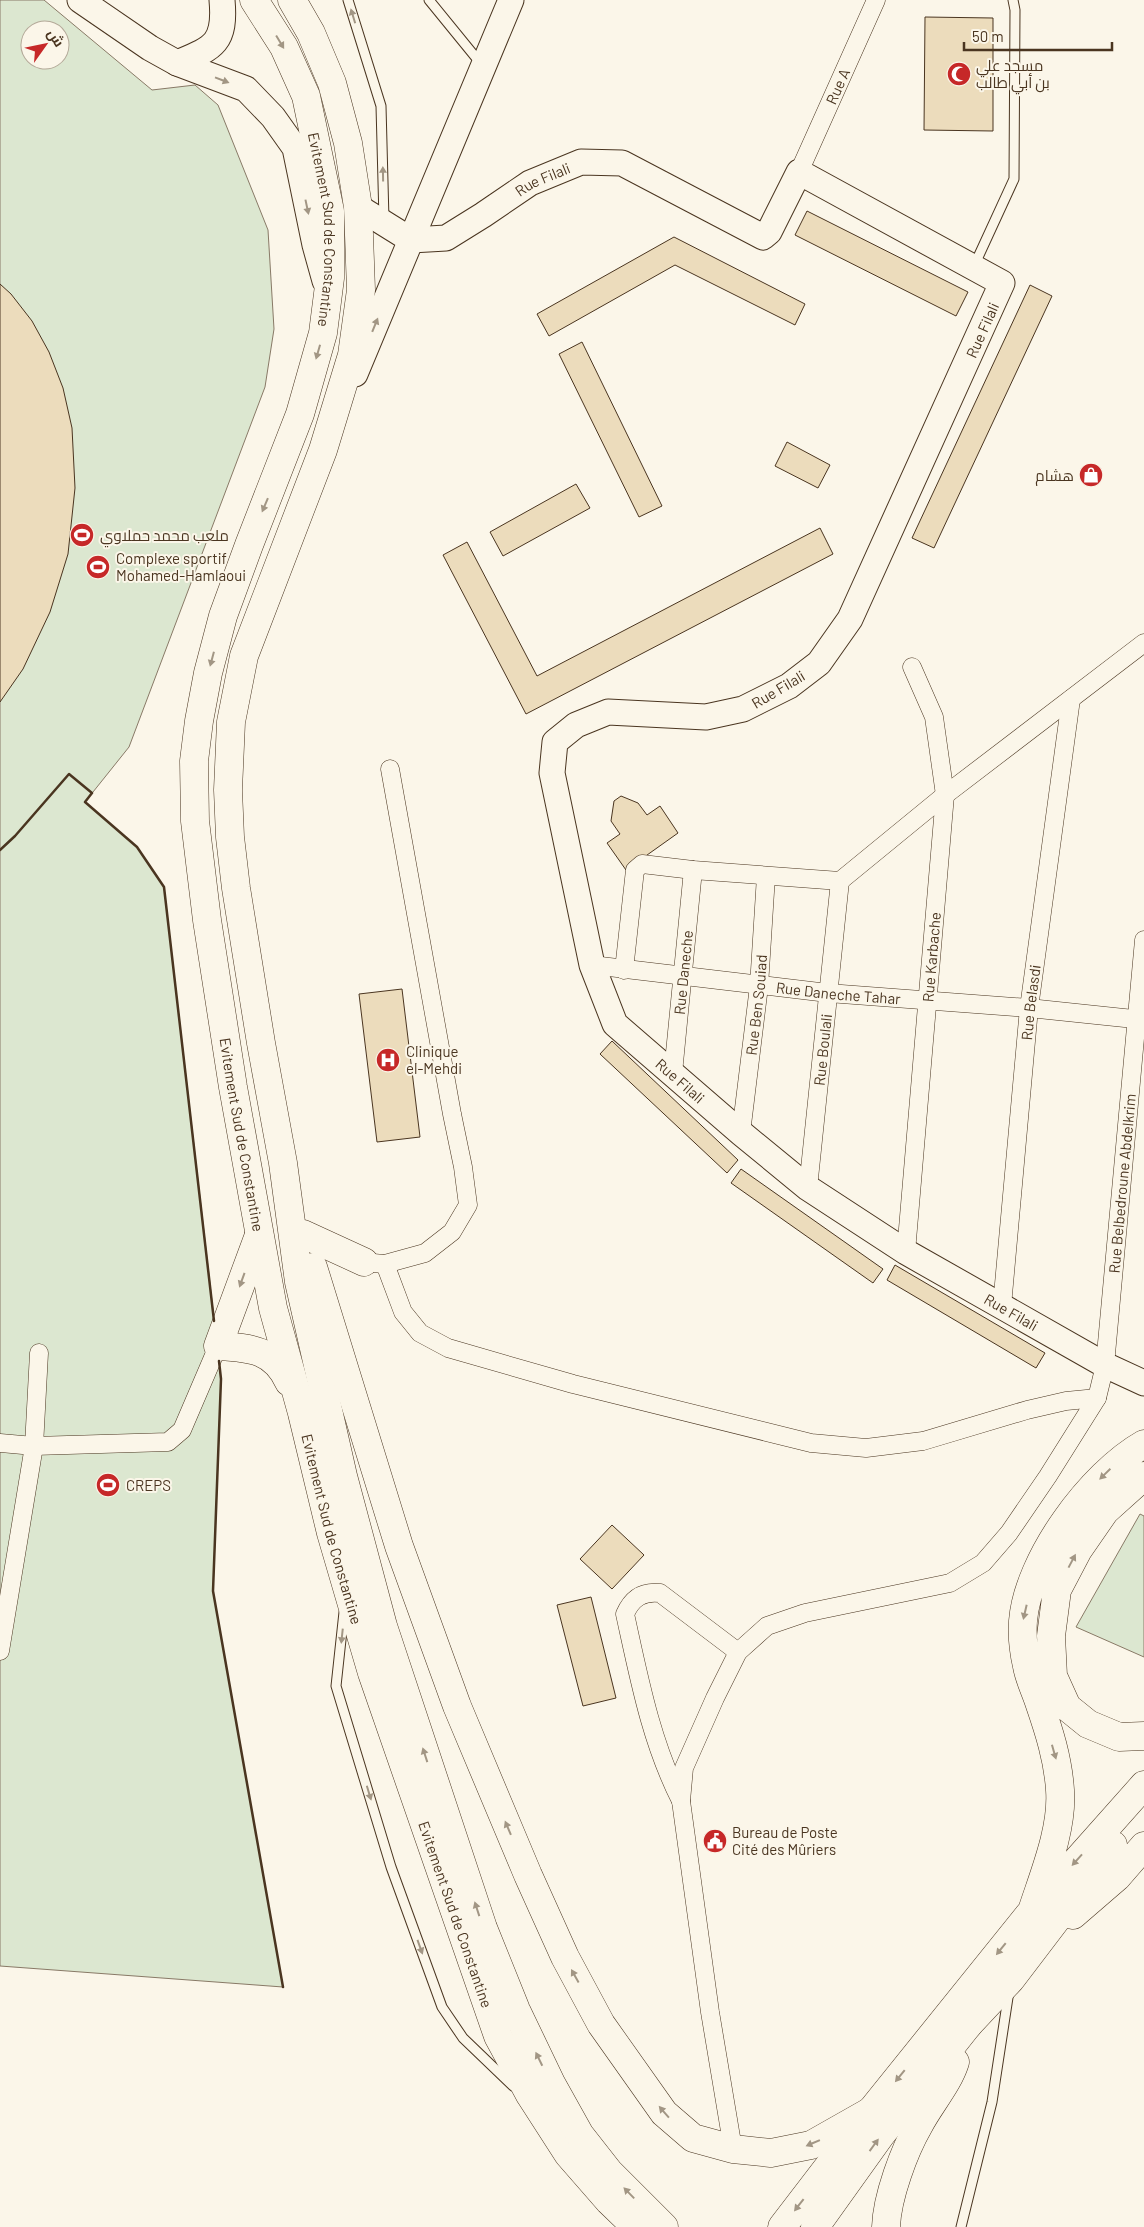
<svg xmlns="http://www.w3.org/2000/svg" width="1144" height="2227" viewBox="0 0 1144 2227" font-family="Barlow,Cairo,sans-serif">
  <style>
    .green { fill: #dce7d0; stroke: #887966; fill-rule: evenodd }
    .building { fill: #ecdcbc; stroke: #4a3520 }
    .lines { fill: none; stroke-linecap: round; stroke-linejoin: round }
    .lane-casing { stroke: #4a3520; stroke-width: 11 }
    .street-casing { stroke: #4a3520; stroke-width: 19 }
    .secondary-casing { stroke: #4a3520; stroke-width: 27 }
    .primary-casing { stroke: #4a3520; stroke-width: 29 }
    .highway-casing { stroke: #4a3520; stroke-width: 29 }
    .lane { stroke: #fbf6e9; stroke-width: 9 }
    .street { stroke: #fbf6e9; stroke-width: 18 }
    .secondary { stroke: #fbf6e9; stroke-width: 25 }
    .primary { stroke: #fbf6e9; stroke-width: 28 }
    .highway { stroke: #fbf6e9; stroke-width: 28 }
    .wall { stroke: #4a3520; stroke-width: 2.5 }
    .oneway { fill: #a29684 }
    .labels { text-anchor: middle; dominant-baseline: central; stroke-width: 4; stroke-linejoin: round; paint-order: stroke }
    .poi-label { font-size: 15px; fill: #4a3520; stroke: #fbf6e9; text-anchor: start }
    .street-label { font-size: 15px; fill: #4a3520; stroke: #fbf6e9 }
  </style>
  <rect width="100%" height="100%" fill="#fbf6e9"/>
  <path class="green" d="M0 0H44L152 90 195 85 218 105 268 230 274 329 265 387 129 747 85 802 137 847 164 887 221 1379 213 1591 283 1987 0 1966ZM30 30H60V60H30Z
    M1140 1514 1144 1516V1657L1076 1627Z"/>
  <path class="building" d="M925 17 993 18V131L924 130Z
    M807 211 968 292 956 316 795 235Z
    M674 237 805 304 795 325 675 265 549 336 537 314Z
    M0 284 11 294 32 321 49 352 63 388 72 428 75 488 68 554 50 612 23 669 0 702Z
    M1030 285 1052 296 934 548 912 538Z
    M582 342 662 506 639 517 559 354Z
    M787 442 830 465 818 488 775 466Z
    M576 484 590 508 503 556 490 532Z
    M820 528 833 554 526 714 443 555 467 542 537 676Z
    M621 796 638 803 647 815 660 806 678 833 626 870 607 843 620 834 611 821 614 801Z
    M402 989 420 1137 377 1142 359 994Z
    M612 1041 738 1160 727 1173 600 1054Z
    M741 1169 883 1269 873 1283 731 1183Z
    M895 1265 1045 1353 1036 1368 887 1280Z
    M612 1525 644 1555 612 1589 580 1559Z
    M591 1597 616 1698 583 1706 557 1605Z"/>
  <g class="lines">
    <g class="lane-casing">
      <path id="lane" d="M348 0 381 106 384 220
        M429 0 482 65
        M974 266 1014 179 1015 10 1013 0
        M344 1612 336 1686 391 1867 442 2007 463 2038 513 2086
        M961 2227 992 2102 1009 1991"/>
    </g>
    <g class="street-casing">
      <g id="street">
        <path id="s1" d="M799 172 876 0"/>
        <path id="s2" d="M592 965 828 993 1029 1008 1144 1020"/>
        <path d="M624 970 635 870 642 864 693 870 840 881 945 795 1144 643"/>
        <path id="s3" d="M673 1073 693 870"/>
        <path id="s4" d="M741 1133 759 986 766 876"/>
        <path id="s5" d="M808 1188 840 881"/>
        <path id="s6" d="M906 1252 945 795 934 717 912 667"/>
        <path d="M373 1263 385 1264 425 1253 452 1232 468 1205 463 1167 452 1114 390 769"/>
        <path d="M385 1264 403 1312 420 1333 448 1348 573 1384 811 1443 866 1448 923 1441 1027 1410 1066 1401 1097 1398"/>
        <path id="s7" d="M1002 1306 1029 1008 1071 699"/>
        <path d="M0 1443 34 1446 168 1442 182 1430 218 1346"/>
        <path d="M0 1651 34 1446 39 1353"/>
        <path d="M681 1801C651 1742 639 1678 625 1614 632 1598 643 1591 660 1593L738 1652"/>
        <path id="s8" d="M733 2149 710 2012 681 1801 684 1768 715 1698 738 1652 767 1626 805 1613 950 1583 983 1563 1009 1533 1048 1476 1097 1398 1105 1365 1144 940"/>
      </g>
    </g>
    <g class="secondary-casing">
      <g id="secondary">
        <path d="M80 0 150 48 177 63 246 89 273 117 295 148 315 245 325 281"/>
        <path d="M177 63C213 48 226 44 222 0"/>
        <path id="s9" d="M358 207 411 240 446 238 483 215 530 183 581 162 622 163 763 237 769 232 799 172 1002 283 850 619 819 663 789 686 743 709 706 717 608 712 576 725 555 742 552 773 592 965 615 1024 741 1133 808 1188 906 1252 1105 1365 1144 1383"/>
        <path d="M355 374 511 0"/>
      </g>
    </g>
    <g class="primary-casing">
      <path id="primary" d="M1144 1476 1105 1511 1078 1550 1057 1590 1051 1636 1053 1676 1067 1707 1088 1724 1119 1737 1144 1736
        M1032 1911C1044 1874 1063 1829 1060 1790 1058 1759 1049 1731 1039 1702 1035 1690 1029 1678 1027 1666 1024 1653 1022 1634 1023 1621 1028 1559 1091 1474 1144 1444
        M1073 1915 1117 1877 1144 1846
        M968 2025 1011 1979 1113 1845
        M871 2111 1032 1911 1144 1785"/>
    </g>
    <g class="highway-casing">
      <g id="highway">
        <path id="s10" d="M254 0 284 47 306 96 330 211V278L323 333 300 414 249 545 223 616 208 673 199 721 194 761 195 821 207 920 233 1087 273 1308 302 1413 331 1533 372 1673 498 2036 530 2095 568 2154 609 2201 636 2227"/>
        <path d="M292 0 311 33 332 83 348 143 358 207 361 290 352 355 323 450 244 656 231 722 228 790 230 837 236 888 261 1043 283 1163 299 1282 343 1476 383 1626 483 1928 516 2010 551 2083 580 2135 609 2172 664 2227"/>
        <path d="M303 1234 364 1262"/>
        <path d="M259 1235 218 1346C250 1348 274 1349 289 1382"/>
        <path d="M313 1267 399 1546 457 1706 528 1875 565 1957 601 2024 664 2113 693 2138 733 2149 771 2153 811 2145 871 2111"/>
        <path d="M782 2227 864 2120"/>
        <path d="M815 2227 880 2136 968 2025"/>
        <path d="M886 2227C887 2197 904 2151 919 2125 930 2104 948 2084 955 2062"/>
      </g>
    </g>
    <use href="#lane" class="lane"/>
    <use href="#street" class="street"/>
    <use href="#secondary" class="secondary"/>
    <use href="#primary" class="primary"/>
    <use href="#highway" class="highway"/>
    <path class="wall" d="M0 850 15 836 69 774 92 793 85 802 137 847 164 887 214 1321
      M219 1361 221 1379 213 1591 283 1987"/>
  </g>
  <defs><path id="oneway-solid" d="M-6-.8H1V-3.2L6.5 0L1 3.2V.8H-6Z" transform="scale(1.25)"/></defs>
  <g class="oneway">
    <use href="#oneway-solid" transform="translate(353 16) rotate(-107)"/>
    <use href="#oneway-solid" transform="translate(280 42) rotate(59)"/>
    <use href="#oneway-solid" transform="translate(222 80) rotate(21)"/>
    <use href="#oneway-solid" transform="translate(383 174) rotate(-91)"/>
    <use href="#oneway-solid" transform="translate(307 207) rotate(78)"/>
    <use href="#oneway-solid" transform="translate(375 325) rotate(-68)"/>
    <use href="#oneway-solid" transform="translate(318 352) rotate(106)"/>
    <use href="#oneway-solid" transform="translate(265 505) rotate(113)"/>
    <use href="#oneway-solid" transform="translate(212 659) rotate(105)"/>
    <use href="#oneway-solid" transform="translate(242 1280) rotate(110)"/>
    <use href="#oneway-solid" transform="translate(1105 1474) rotate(136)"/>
    <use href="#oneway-solid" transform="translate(1072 1561) rotate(-62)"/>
    <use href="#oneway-solid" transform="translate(1025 1612) rotate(103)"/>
    <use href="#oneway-solid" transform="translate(342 1636) rotate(96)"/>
    <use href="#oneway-solid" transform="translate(1054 1752) rotate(74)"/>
    <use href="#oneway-solid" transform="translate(425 1755) rotate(-108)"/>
    <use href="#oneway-solid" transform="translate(369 1793) rotate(73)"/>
    <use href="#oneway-solid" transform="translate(508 1828) rotate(-113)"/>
    <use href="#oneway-solid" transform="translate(1077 1860) rotate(132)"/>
    <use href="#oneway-solid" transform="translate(477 1909) rotate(-108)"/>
    <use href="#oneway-solid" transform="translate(420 1947) rotate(70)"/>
    <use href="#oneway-solid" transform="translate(1001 1949) rotate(129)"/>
    <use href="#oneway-solid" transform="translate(575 1976) rotate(-119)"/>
    <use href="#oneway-solid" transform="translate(539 2059) rotate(-116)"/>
    <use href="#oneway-solid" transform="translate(900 2076) rotate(129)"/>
    <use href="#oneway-solid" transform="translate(664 2112) rotate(-131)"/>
    <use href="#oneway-solid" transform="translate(813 2143) rotate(157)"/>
    <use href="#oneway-solid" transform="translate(874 2145) rotate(-54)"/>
    <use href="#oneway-solid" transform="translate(629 2193) rotate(-134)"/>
    <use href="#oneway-solid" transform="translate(799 2205) rotate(128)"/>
  </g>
  <defs>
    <g id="mosque-disc" transform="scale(1.25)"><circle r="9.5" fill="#c62828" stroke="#fbf6e9"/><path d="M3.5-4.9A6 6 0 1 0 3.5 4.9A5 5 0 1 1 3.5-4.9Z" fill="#fff"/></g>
    <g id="shop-disc" transform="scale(1.25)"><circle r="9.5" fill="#c62828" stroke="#fbf6e9"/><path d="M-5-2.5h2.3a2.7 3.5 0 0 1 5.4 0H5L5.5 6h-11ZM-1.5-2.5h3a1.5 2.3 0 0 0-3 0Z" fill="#fff"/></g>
    <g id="stadium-disc" transform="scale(1.25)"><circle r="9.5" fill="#c62828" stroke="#fbf6e9"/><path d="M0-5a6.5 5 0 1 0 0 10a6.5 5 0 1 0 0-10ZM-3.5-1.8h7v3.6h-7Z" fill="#fff"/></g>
    <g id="hospital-disc" transform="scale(1.25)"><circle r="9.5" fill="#c62828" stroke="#fbf6e9"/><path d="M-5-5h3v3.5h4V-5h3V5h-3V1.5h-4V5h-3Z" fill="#fff"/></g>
    <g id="civic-disc" transform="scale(1.25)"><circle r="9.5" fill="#c62828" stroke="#fbf6e9"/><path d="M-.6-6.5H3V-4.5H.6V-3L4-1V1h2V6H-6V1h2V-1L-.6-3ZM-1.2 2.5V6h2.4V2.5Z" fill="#fff"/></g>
  </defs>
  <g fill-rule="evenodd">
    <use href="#mosque-disc" x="959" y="74"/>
    <use href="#shop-disc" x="1091" y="475"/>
    <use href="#stadium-disc" x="82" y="535"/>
    <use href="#stadium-disc" x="98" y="567"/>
    <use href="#hospital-disc" x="388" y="1060"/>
    <use href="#stadium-disc" x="108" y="1485"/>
    <use href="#civic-disc" x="715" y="1841"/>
  </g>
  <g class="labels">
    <g class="poi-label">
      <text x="976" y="65">مسجد علي<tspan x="976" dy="17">بن أبي طالب</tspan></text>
      <text x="1074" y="475" text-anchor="end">هشام</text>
      <text x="100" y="535">ملعب محمد حملاوي</text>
      <text x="116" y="558">Complexe sportif<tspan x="116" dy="17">Mohamed-Hamlaoui</tspan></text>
      <text x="406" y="1051">Clinique<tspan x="406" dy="17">el-Mehdi</tspan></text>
      <text x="126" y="1485">CREPS</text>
      <text x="732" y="1832">Bureau de Poste<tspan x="732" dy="17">Cité des Mûriers</tspan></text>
    </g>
    <g class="street-label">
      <text stroke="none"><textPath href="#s1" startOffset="94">Rue A</textPath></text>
      <text stroke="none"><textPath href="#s9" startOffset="211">Rue Filali</textPath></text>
      <text stroke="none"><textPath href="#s10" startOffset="245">Evitement Sud de Constantine</textPath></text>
      <text transform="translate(982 330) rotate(-66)">Rue Filali</text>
      <text transform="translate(778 689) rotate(-31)">Rue Filali</text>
      <text stroke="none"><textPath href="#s6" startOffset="296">Rue Karbache</textPath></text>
      <text stroke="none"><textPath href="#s3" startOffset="101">Rue Daneche</textPath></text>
      <text stroke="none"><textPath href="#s2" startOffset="248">Rue Daneche Tahar</textPath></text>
      <text stroke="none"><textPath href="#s7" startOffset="305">Rue Belasdi</textPath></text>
      <text stroke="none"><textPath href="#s4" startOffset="129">Rue Ben Souiad</textPath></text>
      <text stroke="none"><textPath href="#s5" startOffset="139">Rue Boulali</textPath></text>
      <text stroke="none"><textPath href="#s9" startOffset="1846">Rue Filali</textPath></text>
      <text stroke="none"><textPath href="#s10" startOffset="1175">Evitement Sud de Constantine</textPath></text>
      <text stroke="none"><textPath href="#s8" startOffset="1196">Rue Belbedroune Abdelkrim</textPath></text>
      <text stroke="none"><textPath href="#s9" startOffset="2251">Rue Filali</textPath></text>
      <text stroke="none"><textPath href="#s10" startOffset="1580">Evitement Sud de Constantine</textPath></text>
      <text stroke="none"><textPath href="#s10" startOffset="1985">Evitement Sud de Constantine</textPath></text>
    </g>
  </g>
  <g transform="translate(45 45) rotate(57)"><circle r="24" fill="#fbf6e9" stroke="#b4a999"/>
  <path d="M0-4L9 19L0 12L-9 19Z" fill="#c62828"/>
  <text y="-8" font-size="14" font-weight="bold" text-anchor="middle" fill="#4a3520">ش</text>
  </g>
  <path d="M964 42v8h148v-8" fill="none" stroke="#4a3520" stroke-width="2.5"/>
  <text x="972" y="42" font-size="15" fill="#4a3520" stroke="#fbf6e9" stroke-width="4" paint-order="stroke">50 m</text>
</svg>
